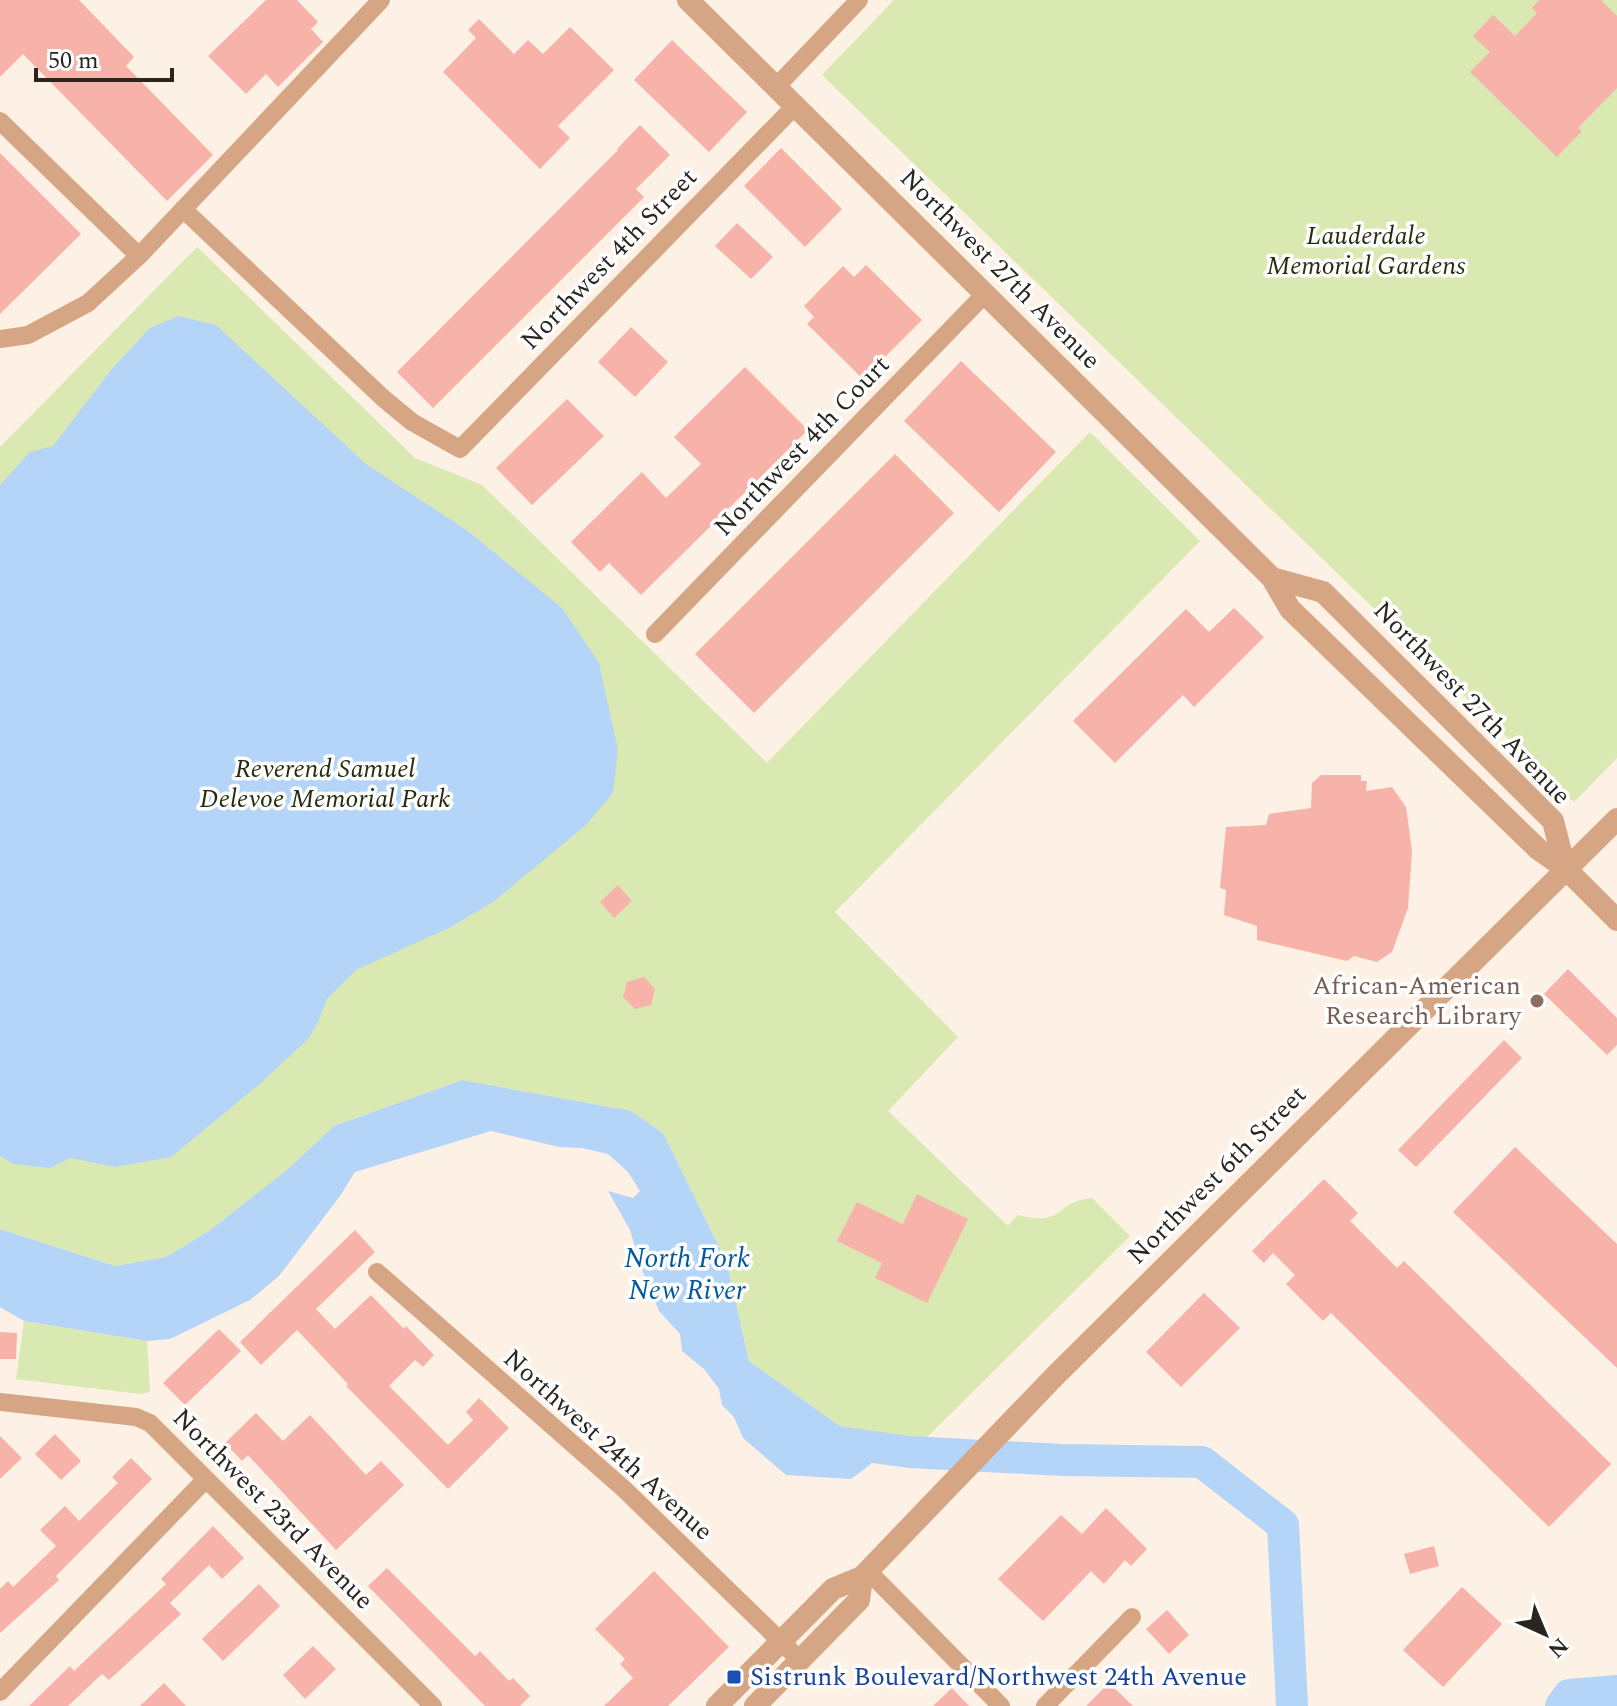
<svg xmlns="http://www.w3.org/2000/svg" width="1617" height="1706" viewBox="0 0 1617 1706" font-family="Spectral,serif">
  <style>
    .green { fill: #d9e9b1 }
    .water { fill: #b4d5f8 }
    .lines { fill: none; stroke-linecap: round; stroke-linejoin: round }
    .river { stroke: #b4d5f8; stroke-width: 32 }
    .building { fill: #f7b3a9 }
    .minor { stroke: #d5a584; stroke-width: 18 }
    .tertiary { stroke: #d5a584; stroke-width: 22 }
    .education-dot { fill: #8d6e63; stroke: #fff; stroke-width: 3 }
    .transit-dot { fill: #1a4fb4; stroke: #fff; stroke-width: 3 }
    .labels { text-anchor: middle; dominant-baseline: central; stroke-width: 7; stroke-linejoin: round; paint-order: stroke }
    .park-label { font-size: 26px; font-style: italic; fill: #252d0c; stroke: #fff }
    .street-label { font-size: 26px; fill: #2a251f; stroke: #fff }
    .education-label { font-size: 26px; fill: #785e54; stroke: #fff; text-anchor: end }
    .transit-label { font-size: 26px; fill: #164399; stroke: #fff; text-anchor: start }
    .water-label { font-size: 28px; font-style: italic; fill: #02599e; stroke: #fff }
  </style>
  <rect width="100%" height="100%" fill="#fdf0e4"/>
  <path class="green" d="M894 0H1617V758L1574 802 822 75Z
    M197 247 415 458 482 485 767 763 1090 432 1200 541 835 912 958 1037 888 1111 1008 1226 1018 1215C1065 1227 1054 1202 1092 1198L1130 1236 919 1445 841 1427 749 1361 727 1263 663 1133 630 1111 462 1080 334 1126 288 1170 209 1231 166 1257 115 1266 0 1229V447Z
    M24 1321 147 1341 150 1392 139 1394 16 1379Z"/>
  <path class="water" d="M178 316 216 325 366 464 468 531 562 608 599 663 618 750 613 793 586 825 493 902 451 927 356 970 327 999 317 1024 308 1039 261 1083 171 1157 115 1167 70 1158 50 1168 13 1164 0 1156V485L30 452 53 446 111 370 150 328Z
    M462 1080 631 1111 663 1133 727 1263 749 1361 841 1427 870 1434 871 1464 851 1479 786 1475 743 1438 734 1417 722 1405 719 1389 704 1369 682 1351 680 1334 659 1311 641 1267 630 1230 608 1191 633 1198 640 1191 628 1172 608 1154 582 1148 559 1147 491 1131 355 1172 340 1196 279 1276 250 1300 170 1339 147 1341 24 1321 0 1307V1229L115 1266 166 1257 209 1231 287 1170 334 1126Z"/>
  <g class="lines">
    <path class="river" d="M830 1441 909 1452 1062 1460 1202 1462 1283 1525 1292 1706
      M1561 1706 1569 1695 1617 1691"/>
  </g>
  <path class="building" d="M0 0H79L134 57 126 66 213 155 167 201 23 54 0 77Z
    M266 0H297L318 22 311 29 323 42 278 87 266 74 246 94 208 56Z
    M1539 0H1601L1617 16V88L1578 128 1582 131 1557 157 1470 72 1490 52 1473 36 1493 15 1515 36 1537 13 1532 8Z
    M479 19 514 54 528 40 543 54 570 27 614 70 558 126 570 138 540 169 443 72 476 38 468 30Z
    M672 40 747 112 709 152 634 80Z
    M640 125 670 155 636 189 644 197 433 408 397 372 618 150 617 149Z
    M781 148 842 209 805 247 744 186Z
    M0 153 81 234 0 314Z
    M737 223 773 257 751 279 715 246Z
    M866 265 922 320 863 379 807 324 814 317 804 306 843 266 854 277Z
    M631 327 668 362 635 397 598 362Z
    M961 361 1056 452 999 512 904 421Z
    M745 367 808 430 641 595 609 563 600 572 571 542 642 472 666 498 701 464 674 437Z
    M567 399 604 436 532 505 496 468Z
    M895 454 954 513 754 713 695 654Z
    M1234 608 1264 637 1194 707 1183 695 1115 763 1073 721 1186 609 1209 632Z
    M1321 775H1361V781H1367L1366 791 1392 787 1406 807 1412 851 1408 908 1392 952 1377 962 1354 956 1347 961 1257 940V926L1224 915 1226 890 1220 888 1226 827 1266 825 1269 814 1311 808 1312 783Z
    M618 885 632 901 614 918 600 902Z
    M1568 969 1617 1018V1045L1607 1055 1544 994Z
    M644 977 655 989 651 1005 635 1009 623 997 627 982Z
    M1504 1040 1522 1058 1416 1167 1398 1150Z
    M1515 1147 1617 1244V1368L1453 1212Z
    M1324 1179 1358 1213 1350 1221 1397 1268 1404 1261 1611 1464 1549 1527 1331 1313 1323 1321 1286 1284 1295 1275 1273 1253 1264 1263 1252 1251Z
    M917 1194 968 1219 927 1303 875 1278 882 1263 837 1241 857 1202 903 1224Z
    M355 1230 375 1252 316 1309 335 1329 371 1295 404 1329 406 1326 434 1355 423 1367 415 1360 389 1386 448 1445 473 1420 466 1412 479 1398 509 1428 448 1489 346 1386 348 1384 297 1330 261 1365 240 1342Z
    M1204 1293 1240 1328 1181 1387 1146 1352Z
    M219 1329 241 1351 185 1405 163 1383Z
    M0 1332 17 1333 16 1359H0Z
    M256 1413 283 1441 310 1415 366 1475 381 1461 404 1485 336 1550 248 1455 242 1461 225 1443Z
    M55 1434 81 1461 61 1480 35 1454Z
    M0 1436 22 1458 0 1479Z
    M131 1458 152 1479 56 1576 59 1580 0 1633V1589L8 1581 13 1587 56 1546 40 1530 65 1506 79 1521 118 1483 112 1477Z
    M1106 1508 1147 1549 1131 1566 1125 1560 1104 1584 1091 1571 1043 1621 998 1579 1061 1515 1082 1534Z
    M213 1526 244 1558 222 1579 209 1565 170 1603 181 1614 109 1680 102 1674 68 1706H29L70 1666 74 1671 166 1584 161 1579Z
    M1434 1546 1439 1566 1410 1574 1404 1554Z
    M387 1568 475 1656 480 1651 509 1681 513 1678 530 1696 520 1706H485L368 1586Z
    M654 1571 729 1647 668 1706H604L633 1678 620 1664 625 1659 595 1629Z
    M259 1584 280 1606 223 1661 202 1639Z
    M1462 1587 1502 1624 1443 1687 1403 1650Z
    M1167 1610 1189 1635 1169 1654 1146 1629Z
    M313 1646 336 1669 305 1699 283 1675Z
    M164 1683 186 1706H140Z
    M1109 1683 1133 1706H1086Z
    M952 1688 969 1706H933Z"/>
  <g class="lines">
    <path class="minor" d="M776 87 859 0
      M0 121 139 256
      M183 209 383 398 412 422 460 449 795 106
      M0 339 28 335 88 303 139 256 381 0
      M655 634 985 294
      M377 1272 624 1489 800 1660
      M0 1402 136 1417 150 1423 433 1706
      M868 1571 1001 1706
      M0 1692 206 1479
      M1045 1706 1132 1617"/>
    <path class="tertiary" d="M688 0 1272 578 1290 609 1538 849 1565 868 1617 920
      M1272 578 1323 592 1553 821 1565 868
      M717 1706 833 1589 862 1577 1054 1377 1617 819
      M755 1706 859 1600 862 1577"/>
  </g>
  <circle class="education-dot" cx="1537" cy="1001" r="8"/>
  <rect class="transit-dot" x="726" y="1669" width="16" height="16" rx="4"/>
  <g class="labels">
    <g class="park-label">
      <text x="1366" y="236">Lauderdale<tspan x="1366" dy="30">Memorial Gardens</tspan></text>
      <text x="325" y="769">Reverend Samuel<tspan x="325" dy="30">Delevoe Memorial Park</tspan></text>
    </g>
    <g class="street-label">
      <text transform="translate(609 259) rotate(-46)">Northwest 4th Street</text>
      <text transform="translate(1000 269) rotate(45)">Northwest 27th Avenue</text>
      <text transform="translate(802 446) rotate(-46)">Northwest 4th Court</text>
      <text transform="translate(1472 703) rotate(46)">Northwest 27th Avenue</text>
      <text transform="translate(1217 1175) rotate(-45)">Northwest 6th Street</text>
      <text transform="translate(608 1445) rotate(42)">Northwest 24th Avenue</text>
      <text transform="translate(273 1509) rotate(45)">Northwest 23rd Avenue</text>
    </g>
    <g class="education-label">
      <text x="1521" y="986">African-American<tspan x="1521" dy="30">Research Library</tspan></text>
    </g>
    <g class="transit-label">
      <text x="750" y="1677">Sistrunk Boulevard/Northwest 24th Avenue</text>
    </g>
    <g class="water-label">
      <text x="687" y="1258">North Fork<tspan x="687" dy="32">New River</tspan></text>
    </g>
  </g>
  <g transform="translate(1545 1634) rotate(136)" stroke="#ffffff" stroke-width="6" paint-order="stroke">
  <path d="M0-6L14 30L0 20L-14 30Z" fill="#2a251f"/>
  <text y="-12" font-size="22" font-weight="bold" text-anchor="middle" fill="#2a251f">N</text>
  </g>
  <path d="M36 68v12h136v-12" fill="none" stroke="#2a251f" stroke-width="4"/>
  <text x="48" y="68" font-size="24" fill="#2a251f" stroke="#ffffff" stroke-width="6" paint-order="stroke">50 m</text>
</svg>
